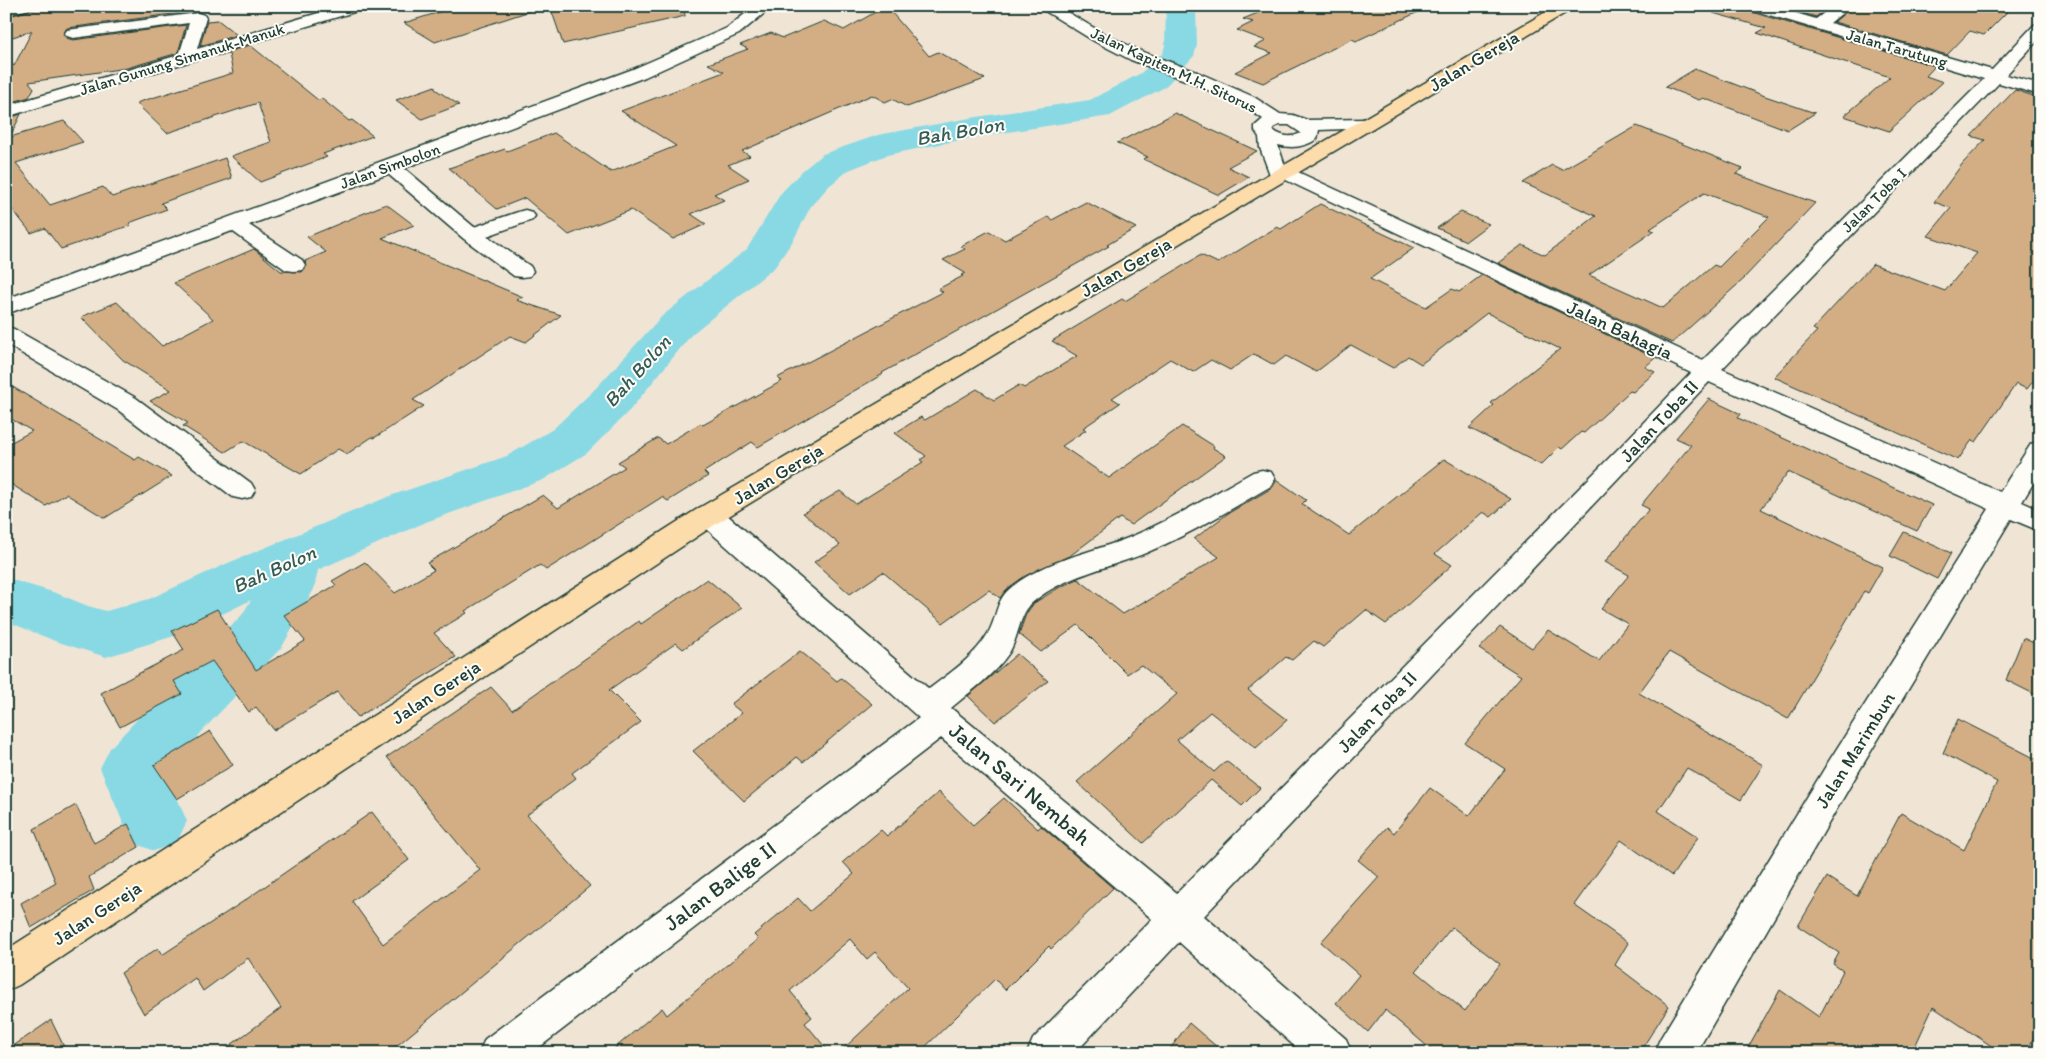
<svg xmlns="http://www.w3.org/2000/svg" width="2046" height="1059" viewBox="0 0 2046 1059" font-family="Itim,sans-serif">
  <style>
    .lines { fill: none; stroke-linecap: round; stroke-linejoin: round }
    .river { fill: #89d9e4; fill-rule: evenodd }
    .building { fill: #d3ae85; stroke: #1f3d34; fill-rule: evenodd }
    .minor-casing { stroke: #1f3d34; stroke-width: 3 }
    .major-casing { stroke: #1f3d34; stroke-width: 3 }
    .minor { fill: #fdfcf7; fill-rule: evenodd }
    .major { fill: #fddcac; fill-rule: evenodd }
    .labels { text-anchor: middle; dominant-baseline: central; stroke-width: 4; stroke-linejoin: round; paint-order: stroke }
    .far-street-label { font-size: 16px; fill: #1f3d34; stroke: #fdfcf7 }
    .street-label { font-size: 19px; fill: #1f3d34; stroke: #fdfcf7 }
    .water-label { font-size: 20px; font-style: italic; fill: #345c57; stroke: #fdfcf7 }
    .near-street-label { font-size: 22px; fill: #1f3d34; stroke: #fdfcf7 }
  </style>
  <rect width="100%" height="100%" fill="#f0e5d5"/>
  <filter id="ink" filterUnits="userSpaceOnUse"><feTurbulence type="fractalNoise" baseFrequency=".02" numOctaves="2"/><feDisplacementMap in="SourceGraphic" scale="10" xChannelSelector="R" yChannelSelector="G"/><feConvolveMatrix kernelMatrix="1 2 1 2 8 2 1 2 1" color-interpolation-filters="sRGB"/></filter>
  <g filter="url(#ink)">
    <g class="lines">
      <path class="river" d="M1166 6H1196L1197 45 1194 56 1165 87 1110 116 970 138 887 155 849 170 829 186 811 206 794 239 775 267 692 334 630 410 587 453 543 480 426 522 318 570 314 589 282 647 206 727 166 774 187 821 177 842 154 851 131 842 100 768 110 748 164 691 242 615 251 600 184 633 106 657 55 641 6 621V578L56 593 88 606 106 611 149 599 228 563 390 496 507 456 553 429 596 388 662 316 747 249 781 193 803 170 823 154 878 135 970 118 1090 100 1141 73 1163 53 1165 45Z"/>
    </g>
    <path class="building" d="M45 6H190L188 12 67 28 63 34 66 38 73 40 186 25 178 53 127 68 29 82 34 88 29 97 6 104V58L14 66 32 31 6 39V17Z
      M459 6H529L530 11 435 42 404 23Z
      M550 6H684L685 16 563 44Z
      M886 6 929 56 938 52 985 79 907 107 892 99 885 102 872 95 742 151 750 156 728 165 749 179 714 194 724 200 691 214 706 224 673 239 631 210 569 235 525 198 497 209 449 168 505 149 507 151 554 133 611 172 676 146 621 111 724 72 708 64 748 49 740 45 771 33 783 38 824 21 844 30Z
      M1275 6H1431L1356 41 1352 39 1263 83 1235 72 1272 53 1254 47 1266 41 1237 30 1253 22 1243 19Z
      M1714 6H1744L1748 11 1935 66 1926 76 1943 82 1889 131 1844 116 1890 77 1757 33 1766 28 1713 13Z
      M1779 6H1830L1816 17Z
      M1853 6H2013L1984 35 1970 31 1947 55 1834 22Z
      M218 20 237 35 200 46 207 21Z
      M250 45 318 100 322 99 349 121 352 120 373 136 323 154 327 157 260 182 231 156 271 142 258 103 167 133 136 103 233 73 229 54 215 56Z
      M1695 69 1765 96 1815 113 1788 130 1703 98 1699 100 1665 87Z
      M435 86V89L459 105 422 119 396 100Z
      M2015 90 2040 98V372L2027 389 2016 384 1976 442 1972 440 1958 460 1774 377 1817 331 1813 329 1873 264 1945 291 1977 253 1928 236 1951 208 1934 202 1963 163 1985 140 1971 136Z
      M1175 113 1257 151 1228 167 1249 177 1219 195 1143 159 1148 157 1117 143Z
      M21 114 10 137 64 121 83 142 16 163 50 205 103 187 112 197 225 158 232 178 161 203 167 209 129 223 131 225 61 249 45 228 31 233 6 201V119Z
      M1637 126 1743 168 1736 174 1815 203 1744 278H1745L1672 343 1498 263 1522 245 1545 255 1596 216 1523 183 1552 165 1562 170ZM1704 193 1769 217 1719 267 1714 265 1663 308 1589 275 1654 231 1650 229Z
      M1086 202 1136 228 1107 245 1109 246 882 373 883 374 758 447 752 442 704 472 708 476 668 501 662 497 546 570 540 565 465 611 467 613 434 633 456 657 358 717 337 692 274 730 256 707 249 712 212 661 174 681 182 694 120 727 101 693 184 650 172 631 217 609 256 670 305 641 284 615 336 585 332 581 365 562 395 593 434 570 427 563 543 495 558 508 625 467 618 462 658 438 666 444 701 423 703 425 782 381 777 378 943 292 938 289 963 276 961 275 965 273 943 260 965 249 961 246 989 231 1005 240 1048 217 1052 220Z
      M386 204 414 225 382 238 523 297 516 300 561 315 526 342 510 336 413 400 424 406 374 438 372 437 347 454 338 449 301 474 243 441 225 452 183 426 188 423 150 401 171 390 123 360 81 317 117 302 162 346 213 319 174 283 254 249 281 271 302 272 307 266 305 261 326 252 307 237Z
      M1320 204 1414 248 1370 279 1426 307 1452 289 1459 292 1482 275 1655 358 1645 367 1655 372 1633 392 1630 391 1584 433 1581 432 1562 449 1559 447 1541 465 1469 428 1494 405 1491 403 1560 349 1487 313 1421 364 1408 356 1393 368 1351 345 1316 372 1286 356 1274 365 1254 354 1230 370 1211 360 1193 372 1170 359 1112 398 1120 403 1083 428 1086 430 1062 446 1109 478 1182 426 1214 446 1213 448 1226 456 1131 525 1120 518 1071 555 1025 576 1006 590 1000 598 989 590 943 623 883 572 850 594 814 562 840 545 803 513 840 491 856 504 923 462 920 460 926 456 895 433 921 417 925 420 977 389 994 400 1019 385 1024 388 1077 356 1052 341 1122 299 1125 301 1201 255 1218 263 1277 227 1281 229Z
      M1461 212 1489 224 1466 241 1437 228Z
      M6 383 135 460 139 457 172 476 105 518 66 494 46 506 6 481V445L32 431 6 416Z
      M1709 399 1741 414 1738 418 1932 505 1917 531 1788 472 1761 509 1883 567 1868 593 1864 591 1788 719 1669 652 1639 693 1763 765 1741 800 1687 768 1658 811 1698 837 1672 876 1621 840 1574 905 1628 943 1615 965 1669 1006 1639 1053H1435L1385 1010 1368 1032 1336 1003 1359 975 1321 942 1379 877 1358 860 1387 827 1394 833 1430 788 1469 816 1505 769 1465 743 1521 676 1479 649 1500 627 1532 648 1548 630 1599 661 1628 624 1601 609 1629 575 1605 562 1649 509 1641 505 1691 445 1676 438ZM1452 927 1500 964 1465 1011 1416 971Z
      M1444 459 1511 499 1491 517 1483 512 1435 554 1452 565 1386 624 1366 610 1323 647 1314 641 1292 660 1286 657 1248 690 1287 720 1256 748 1210 712 1177 740 1214 772 1226 761 1260 788 1242 806 1211 780 1143 843 1077 782 1177 694 1141 665 1127 674 1078 625 1041 652 1019 634 1026 614 1034 603 1060 587 1078 579 1123 614 1145 601 1146 602 1219 557 1194 539 1227 514 1272 488 1277 480 1306 500 1302 504 1349 535Z
      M1904 532 1951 553 1937 579 1890 556Z
      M707 579 742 608 683 649 676 643 609 690 641 722 572 773 576 778 527 815 590 886 388 1053H220L281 1008 248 958 203 991 195 978 144 1014 121 973 158 948 162 955 241 903 372 812 409 860 352 901 383 944 480 870 387 757 491 687 512 710 639 621 641 624Z
      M2023 638 2040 646V697L2006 680Z
      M800 651 837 681 841 678 872 704 803 762 797 757 744 801 693 751 742 713 731 704Z
      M1017 654 1048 681 995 722 968 696Z
      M1958 719 2040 761V1022L2027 1053H2002L1933 1007 1912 1053H1745L1780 990 1819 1017 1843 971 1833 964 1839 953 1798 926 1827 877 1857 896 1901 813 1964 850 1997 782 1943 753Z
      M210 731 233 765 177 799 154 765Z
      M939 792 973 825 1004 798 1038 829 1041 826 1113 888 1051 949 1049 946 1005 990 995 979 919 1053H839L908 988 875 952 867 959 850 939 790 991 812 1017 805 1023 830 1053H609L662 1008 667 1015 758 939 754 935 798 898 810 911 854 874 843 862 881 830 887 836Z
      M76 805 94 843 128 824 139 847 89 877 94 890 31 928 21 903 56 883 34 829Z
      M51 1020 67 1053H6V1051Z
      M1189 1023 1224 1053H1167Z"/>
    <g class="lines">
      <g class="minor-casing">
        <path id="minor" d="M6 6H32L29 9 6 15Z
          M342 6H367L364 9 6 117V106L179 55 189 23 73 38 67 36 65 33 67 30 198 13 204 15 206 18 197 49Z
          M755 6H773L739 34 645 77 404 168 474 227 518 212 525 210 532 212 535 216 532 220 487 236 530 266 533 271 530 276 522 277 514 276 464 239 388 174 249 225 302 260 305 265 302 270 294 271 286 270 232 231 6 314V299L633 69 727 28Z
          M1037 6H1057L1106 35 1143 52 1197 72 1254 97 1280 114 1293 115 1307 120 1367 119 1373 120 1376 124 1373 128 1319 130 1317 139C1305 147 1292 149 1278 145L1285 166 1703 360 1984 79 1749 9 1746 6H1772L1816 19 1833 6H1851L1830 23 1992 70 2034 25 2040 23V38L2006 75 2040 84V95L1999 83 1722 369 2000 492 2031 444 2040 441V472L2022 502 2040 510V531L2011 519 1853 781 1696 1053H1654L1660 1039 1829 761 1989 509 1709 382 1204 916 1346 1039 1352 1053H1302L1179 942 1075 1053H1027L1033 1039 1152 919 941 738 532 1053H479L485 1039 919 718 699 522 695 515 699 508 709 505 719 508 929 689C949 674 974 657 987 635 998 618 994 600 1013 586 1047 560 1090 553 1128 538 1172 520 1212 495 1253 472L1262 470 1271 472 1275 479 1271 486C1231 509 1191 534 1148 552 1110 568 1065 575 1033 602 1019 614 1019 637 1009 653 994 675 971 691 951 708L1177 893 1621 446 1691 373 1286 180 1279 182 1272 180 1260 148 1259 137 1255 131V126L1263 119 1242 105 1185 80 1131 60 1094 41ZM1279 125H1289L1301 133C1292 138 1281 137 1273 130V128Z
          M6 327 14 329 136 398 251 483 255 490 251 497 242 499 233 497 118 410 6 344Z"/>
      </g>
      <g class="major-casing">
        <path id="major" d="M1556 6H1575L1572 9 1043 325 719 522 19 985 6 991V950L699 508Z"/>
      </g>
      <use href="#minor" class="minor"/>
      <use href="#major" class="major"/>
    </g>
  </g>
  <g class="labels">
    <g class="far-street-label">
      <text transform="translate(1897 48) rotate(16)">Jalan Tarutung</text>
      <text transform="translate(182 59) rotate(-17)">Jalan Gunung Simanuk-Manuk</text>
      <text transform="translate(1174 70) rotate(25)">Jalan Kapiten M.H. Sitorus</text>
      <text transform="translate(390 166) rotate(-20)">Jalan Simbolon</text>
      <text transform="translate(1874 200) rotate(-45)">Jalan Toba I</text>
    </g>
    <g class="street-label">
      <text transform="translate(1474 61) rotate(-31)">Jalan Gereja</text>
      <text transform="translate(1126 267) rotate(-30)">Jalan Gereja</text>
      <text transform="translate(1620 330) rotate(25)">Jalan Bahagia</text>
      <text transform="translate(1659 421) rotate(-47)">Jalan Toba II</text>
      <text transform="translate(778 474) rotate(-31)">Jalan Gereja</text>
      <text transform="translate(436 692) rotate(-33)">Jalan Gereja</text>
      <text transform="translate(1377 712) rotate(-46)">Jalan Toba II</text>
      <text transform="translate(1855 750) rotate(-58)">Jalan Marimbun</text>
      <text transform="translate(97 913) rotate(-33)">Jalan Gereja</text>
    </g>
    <g class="water-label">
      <text transform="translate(960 131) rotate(-10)">Bah Bolon</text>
      <text transform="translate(637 371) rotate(-48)">Bah Bolon</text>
      <text transform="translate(274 569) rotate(-24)">Bah Bolon</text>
    </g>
    <g class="near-street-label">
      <text transform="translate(1020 784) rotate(40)">Jalan Sari Nembah</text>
      <text transform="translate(720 886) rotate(-37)">Jalan Balige II</text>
    </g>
  </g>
  <rect width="2046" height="1059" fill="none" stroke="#fdfcf7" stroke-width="25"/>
  <rect x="12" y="12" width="2021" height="1034" fill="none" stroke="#1f3d34" stroke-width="2" filter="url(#ink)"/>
</svg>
